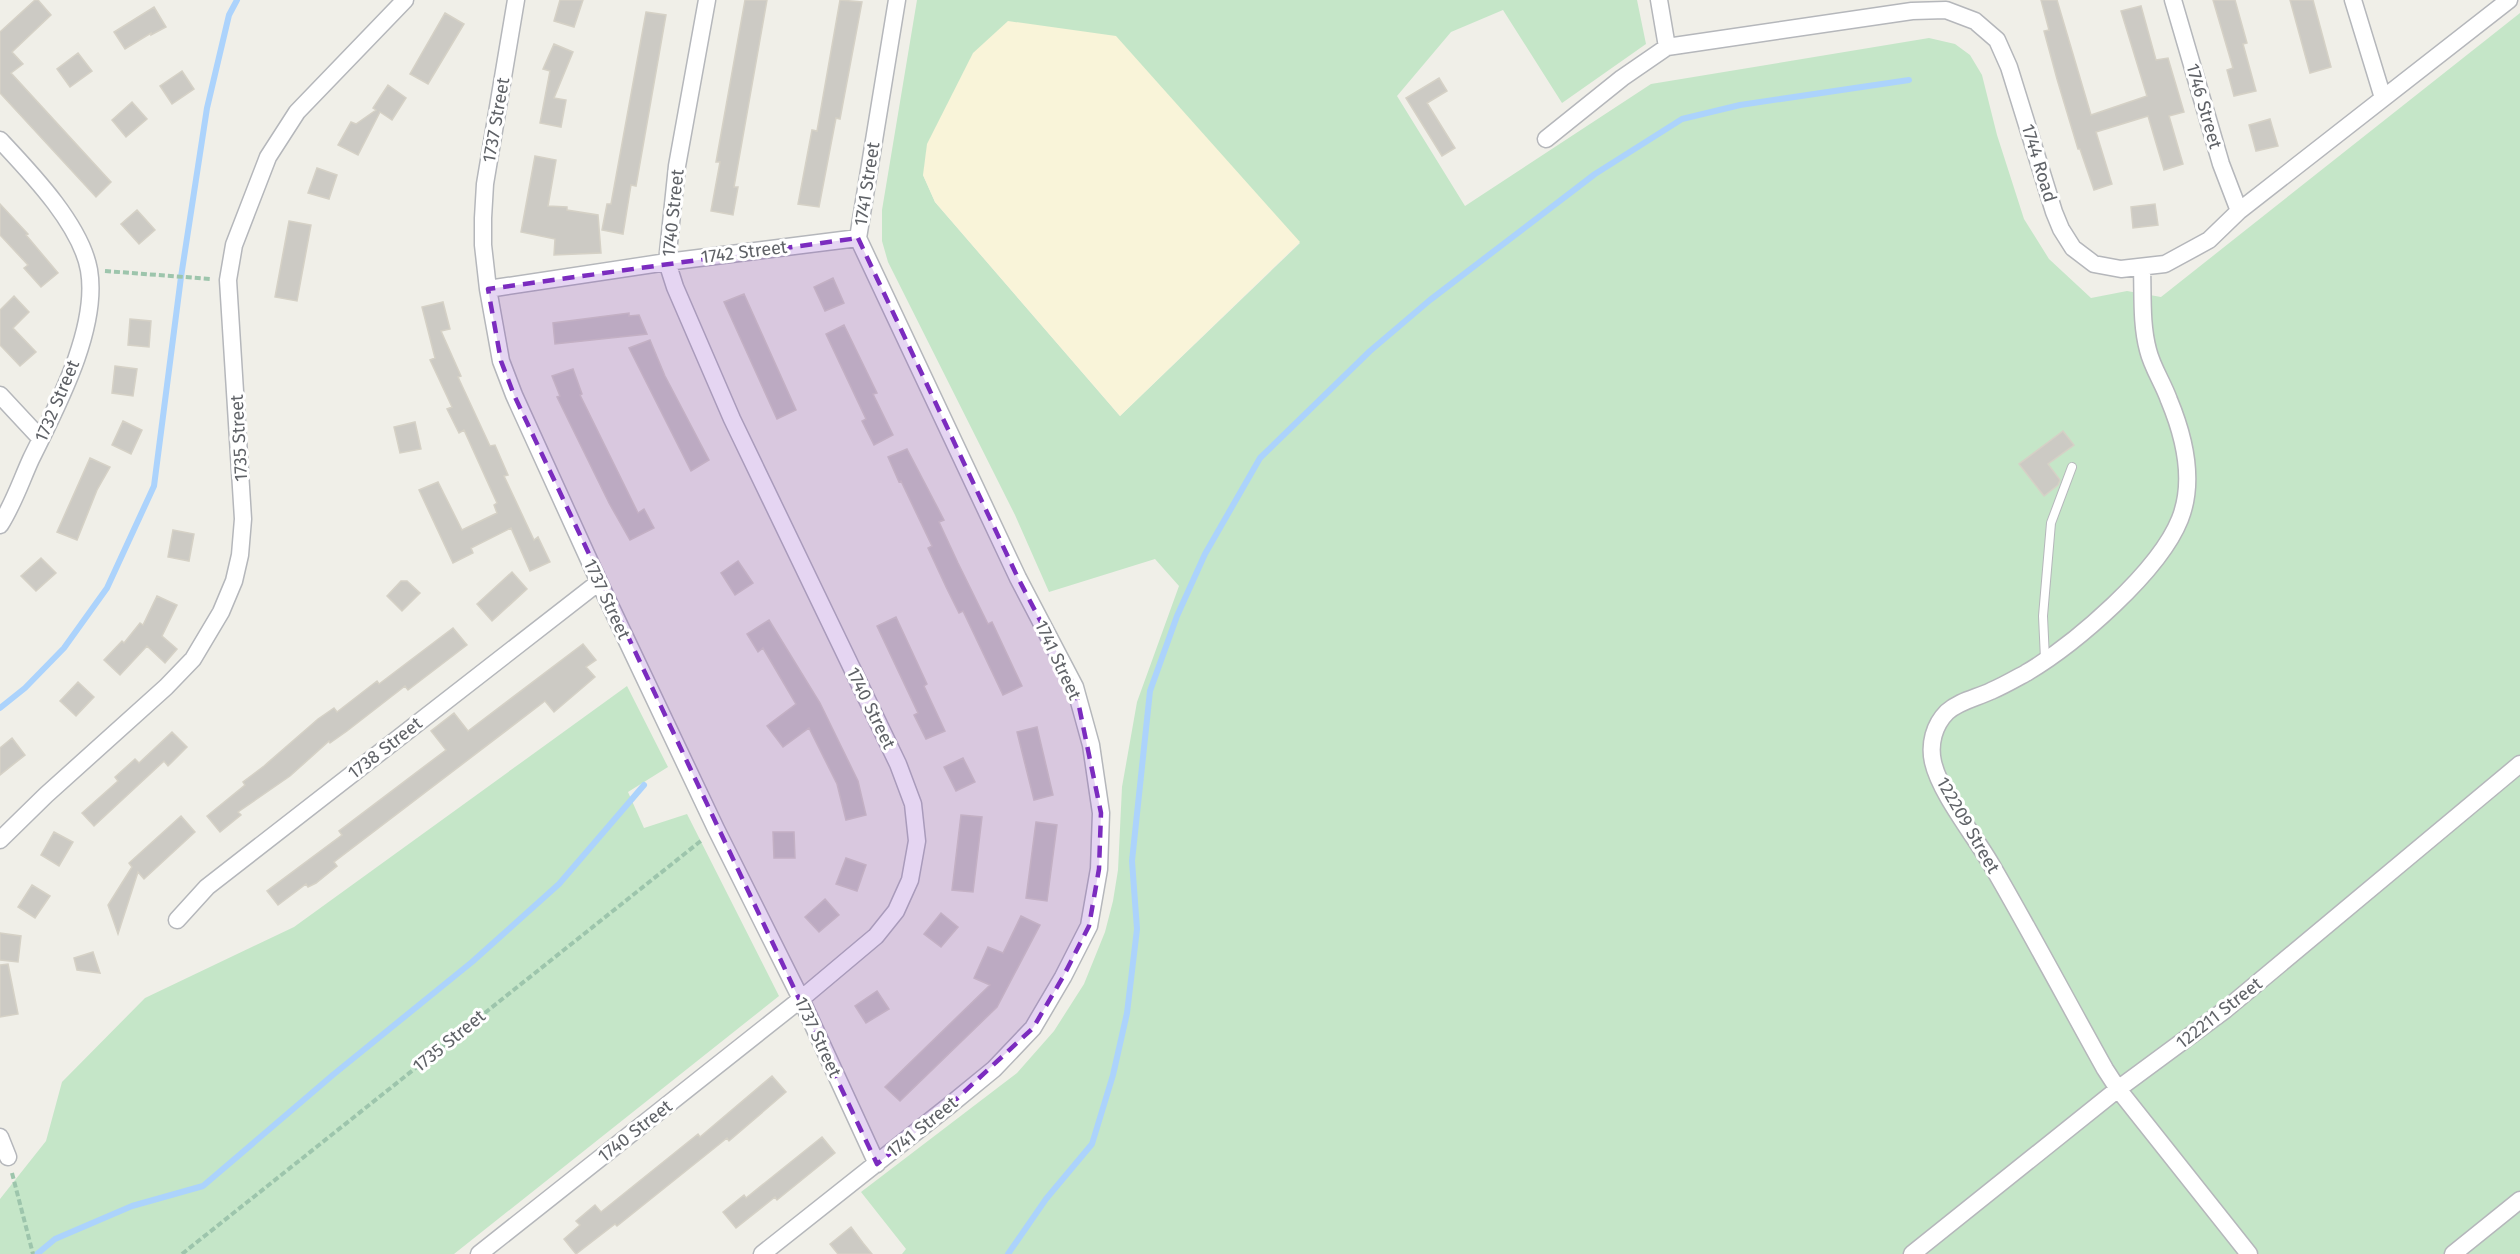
<svg xmlns="http://www.w3.org/2000/svg" width="2520" height="1254" viewBox="0 0 2520 1254" font-family="'Fira Sans',sans-serif">
  <style>
    .green { fill: #c5e6c8; fill-rule: evenodd }
    .sand { fill: #f9f4d9 }
    .lines { fill: none; stroke-linecap: round; stroke-linejoin: round }
    .stream { stroke: #acd3fc; stroke-width: 6 }
    .building { fill: #cccac4; stroke: #d5d1c6; stroke-width: 1.5 }
    .lane-casing { stroke: #b5b7bb; stroke-width: 10 }
    .street-casing { stroke: #b5b7bb; stroke-width: 19 }
    .path { stroke: #9dc5ac; stroke-width: 4; stroke-dasharray: 6 3; stroke-linecap: butt }
    .lane { stroke: #fff; stroke-width: 8 }
    .street { stroke: #fff; stroke-width: 16 }
    .marked { fill: #7b2cbf; fill-opacity: 0.2; stroke: #7b2cbf; stroke-width: 4.5; stroke-dasharray: 12 8; stroke-linejoin: round }
    .labels { text-anchor: middle; dominant-baseline: central; stroke-width: 6; stroke-linejoin: round; paint-order: stroke }
    .street-label { font-size: 18px; fill: #5f6267; stroke: #fff }
  </style>
  <rect width="100%" height="100%" fill="#f0efe8"/>
  <path class="green" d="M917 0H1637L1646 44 1562 103 1503 10 1451 32 1397 96 1465 206 1651 84 1929 38 1955 44 1970 55 1982 75 1997 135 2024 219 2049 259 2091 298 2127 291 2161 297 2520 13V1254H902L906 1249 861 1192 1017 1073 1054 1031 1084 984 1105 932 1113 901 1118 870 1122 787 1137 702 1179 586 1155 559 1049 592 1015 515 888 262 882 241V210ZM923 175 1300 243 1120 416 935 202Z
    M627 686 668 767 628 792 644 828 687 814 779 996 454 1254H0V1199L46 1141 62 1082 145 998 294 927Z"/>
  <path class="sand" d="M1008 21 1116 36 1300 242 1120 416 935 202 923 175 927 144 973 53Z"/>
  <g class="lines">
    <path class="stream" d="M0 708 25 688 64 648 107 588 154 486 181 277 207 108 229 15 237 0
      M37 1254 55 1239 132 1206 203 1186 334 1074 472 962 559 884 644 785
      M1008 1254 1046 1199 1092 1144 1113 1075 1127 1013 1137 929 1132 861 1150 691 1177 616 1205 554 1260 458 1370 351 1430 300 1595 174 1682 119 1740 105 1909 80"/>
  </g>
  <path class="building" d="M35 0H38L51 15 12 52 23 64 11 73 111 182 96 197 0 93V32Z
    M560 0H583L574 27 554 21Z
    M745 0H767L734 187H738L733 215 711 211 720 162H716Z
    M840 0 862 2 840 119 836 118 819 207 798 204 812 130 817 131Z
    M2041 0H2057L2091 115 2147 96 2121 11 2141 6 2156 60 2168 58 2184 112 2169 116 2183 164 2164 170 2148 116 2096 132 2112 184 2094 190 2080 149H2078L2057 79 2044 31 2049 30Z
    M2213 0H2235L2247 43 2243 44 2256 91 2234 96 2227 70 2233 68Z
    M2290 0H2313L2331 67 2310 73Z
    M154 7 166 27 151 35V33L125 49 114 32Z
    M646 12 666 15 636 186 631 185 623 234 602 230 607 204H611Z
    M445 13 464 24 428 84 410 74Z
    M554 44 573 52 554 98 566 100 561 127 540 123 550 71 543 69Z
    M78 53 92 71 70 87 57 69Z
    M182 71 194 89 172 104 160 86Z
    M1439 78 1447 91 1427 103 1455 148 1442 156 1406 98Z
    M388 85 406 98 392 120 380 112 358 155 338 145 351 122 356 124 376 110 373 108Z
    M132 102 147 119 126 137 112 120Z
    M2270 119 2278 146 2256 151 2249 125Z
    M535 156 556 160 548 206 567 207V210L598 215 601 253 554 255 555 239 521 232Z
    M317 168 337 175 329 199 308 193Z
    M0 204 28 234 26 235 58 273 41 287 24 268 28 265 0 235Z
    M2155 204 2158 225 2133 228 2131 207Z
    M137 210 155 230 139 244 121 224Z
    M289 221 311 225 297 301 275 297Z
    M833 278 844 303 825 311 814 287Z
    M744 294 796 410 777 419 724 302Z
    M14 296 29 312 13 328 36 352 20 366 0 345V310Z
    M443 302 450 329 441 331 461 376 458 377 490 446 495 445 508 475 504 476 534 540 538 537 550 562 530 571 511 528 471 548 473 553 453 563 419 490 438 482 462 530 497 513 494 505 497 503 464 430 459 433 447 409 452 407 430 360 435 358 422 307Z
    M629 313V316L639 315 647 334 555 344 553 323Z
    M130 319 151 321 149 347 128 345Z
    M844 325 877 393 873 394 893 435 874 445 862 421 866 419 826 334Z
    M650 340 665 376 709 460 691 471 629 348Z
    M115 366 137 369 133 396 112 393Z
    M573 369 582 394 580 395 638 513 644 509 654 528 630 540 609 503 557 397 560 396 552 376Z
    M123 421 142 430 131 454 112 445Z
    M415 422 421 449 400 453 394 427Z
    M2063 431 2074 445 2048 464 2060 480 2058 485 2044 496 2019 464Z
    M907 449 944 520 939 522 958 563 988 624 992 622 1022 686 1003 695 963 611 959 613 947 589 928 548 932 546 901 481 899 482 888 457Z
    M90 458 110 467 97 490 77 540 57 532Z
    M173 530 194 534 189 561 168 557Z
    M41 558 56 573 36 591 21 576Z
    M738 561 753 583 735 595 721 573Z
    M512 572 527 589 492 621 477 604Z
    M401 581H407L420 593 402 611 387 596Z
    M157 596 177 605 162 636 177 649 165 663 147 646 120 675 104 660 122 641 124 643 140 623 143 625Z
    M896 617 927 684 924 686 945 731 926 739 914 715 918 713 877 626Z
    M769 620 820 703 858 781 866 815 846 820 837 784 809 728 783 747 767 726 796 704 763 648 758 652 747 634Z
    M453 628 467 645 429 674 408 690 405 686 347 731 330 743 329 741 290 776 238 812 241 815 220 832 207 816 245 785 243 782 264 766 318 719 334 708 337 712 377 681 379 684Z
    M583 644 596 660 586 667 595 677 554 712 545 701 334 862 337 866 316 883 308 887 306 884 278 905 267 891 342 835 339 831 446 750 431 731 454 713 468 731Z
    M78 682 94 697 76 716 60 701Z
    M1037 727 1053 795 1034 800 1017 732Z
    M172 732 187 747 168 766 164 761 94 826 82 813 118 781 115 777 135 759 139 763Z
    M12 738 25 755 0 775V748Z
    M963 758 975 782 956 791 944 767Z
    M961 815 982 817 973 892 952 890Z
    M181 816 195 832 144 879 138 872 118 934 108 905 132 867 129 863Z
    M1036 822 1057 825 1047 901 1026 898Z
    M54 832 73 842 59 866 41 855Z
    M773 832H794L795 858H774Z
    M846 858 866 865 857 891 836 884Z
    M32 885 50 896 35 918 18 907Z
    M825 899 839 915 819 932 805 917Z
    M941 913 958 927 941 947 924 934Z
    M1021 916 1040 925 997 1007 900 1101 885 1087 990 985 974 978 988 947 1003 953Z
    M0 933 21 936 18 962 0 960Z
    M93 952 100 973 77 970 74 958Z
    M8 964 18 1014 0 1017V965Z
    M877 991 889 1009 866 1023 855 1006Z
    M772 1076 786 1092 729 1141 727 1138 617 1226 615 1224 576 1254 564 1239 580 1225 576 1221 595 1205 601 1212 698 1134 700 1137Z
    M822 1137 835 1153 777 1200 775 1197 736 1228 723 1212 744 1195 746 1198Z
    M851 1227 863 1243 872 1254H838L830 1244Z"/>
  <g class="lines">
    <g class="lane-casing">
      <path id="lane" d="M2045 659 2043 616 2051 523 2072 467"/>
    </g>
    <g class="street-casing">
      <path id="street" d="M516 0 485 184 483 218V245L488 289 501 361 514 395 599 582 716 829 801 999 877 1164
        M1659 0 1667 47
        M2173 0 2221 164 2239 211
        M2353 0 2383 98
        M1546 139 1622 78 1667 47 1912 11 1946 10 1975 21 1997 40 2009 67 2054 212 2061 229 2073 248 2094 264 2121 269 2165 264 2209 240 2239 211 2509 0
        M0 140C31 173 81 225 89 270 99 329 56 408 31 459 21 481 13 505 0 525
        M2142 268C2143 295 2141 324 2148 350 2152 367 2163 383 2169 400 2184 436 2195 481 2180 519 2159 572 2075 644 2026 673 2015 679 2003 686 1991 691 1976 698 1959 701 1947 712 1934 725 1929 744 1933 762 1940 793 1974 835 1991 864 2030 931 2067 1001 2105 1069L2118 1089 2249 1254
        M488 289 667 262 858 238
        M0 395 41 439
        M0 840 46 795 166 687 193 659 221 612 234 581 240 555 243 519 228 280 234 245 268 157 297 112 405 0
        M177 920 207 887 599 582
        M0 1137 8 1157
        M479 1254 801 999 876 936 896 911 910 880 917 841 913 804 898 764 732 419 675 287 667 262 677 166 707 0
        M762 1254 950 1105 994 1069 1033 1028 1063 977 1089 926 1099 869 1101 813 1091 745 1075 687 1018 578 858 238 897 0
        M1912 1254 2118 1089 2225 1010 2520 764
        M2453 1254 2520 1200"/>
    </g>
    <path class="path" d="M105 271 211 279
      M12 1173 33 1254
      M182 1254 702 840"/>
    <use href="#lane" class="lane"/>
    <use href="#street" class="street"/>
  </g>
  <path class="marked" d="M858 238 1018 578 1075 687 1101 813 1099 869 1089 926 1063 977 1033 1028 950 1105 877 1164 514 395 501 361 488 289Z"/>
  <g class="labels">
    <g class="street-label">
      <text transform="translate(2204 106) rotate(74)">1746 Street</text>
      <text transform="translate(496 120) rotate(-80)">1737 Street</text>
      <text transform="translate(2039 163) rotate(73)">1744 Road</text>
      <text transform="translate(867 184) rotate(-81)">1741 Street</text>
      <text transform="translate(673 213) rotate(-84)">1740 Street</text>
      <text transform="translate(744 252) rotate(-7)">1742 Street</text>
      <text transform="translate(57 401) rotate(-67)">1732 Street</text>
      <text transform="translate(239 438) rotate(-93)">1735 Street</text>
      <text transform="translate(607 599) rotate(65)">1737 Street</text>
      <text transform="translate(1058 660) rotate(65)">1741 Street</text>
      <text transform="translate(871 708) rotate(64)">1740 Street</text>
      <text transform="translate(385 748) rotate(-38)">1738 Street</text>
      <text transform="translate(1968 825) rotate(60)">122209 Street</text>
      <text transform="translate(2219 1013) rotate(-38)">122211 Street</text>
      <text transform="translate(818 1037) rotate(65)">1737 Street</text>
      <text transform="translate(449 1041) rotate(-39)">1735 Street</text>
      <text transform="translate(922 1127) rotate(-39)">1741 Street</text>
      <text transform="translate(635 1131) rotate(-38)">1740 Street</text>
    </g>
  </g>
</svg>
